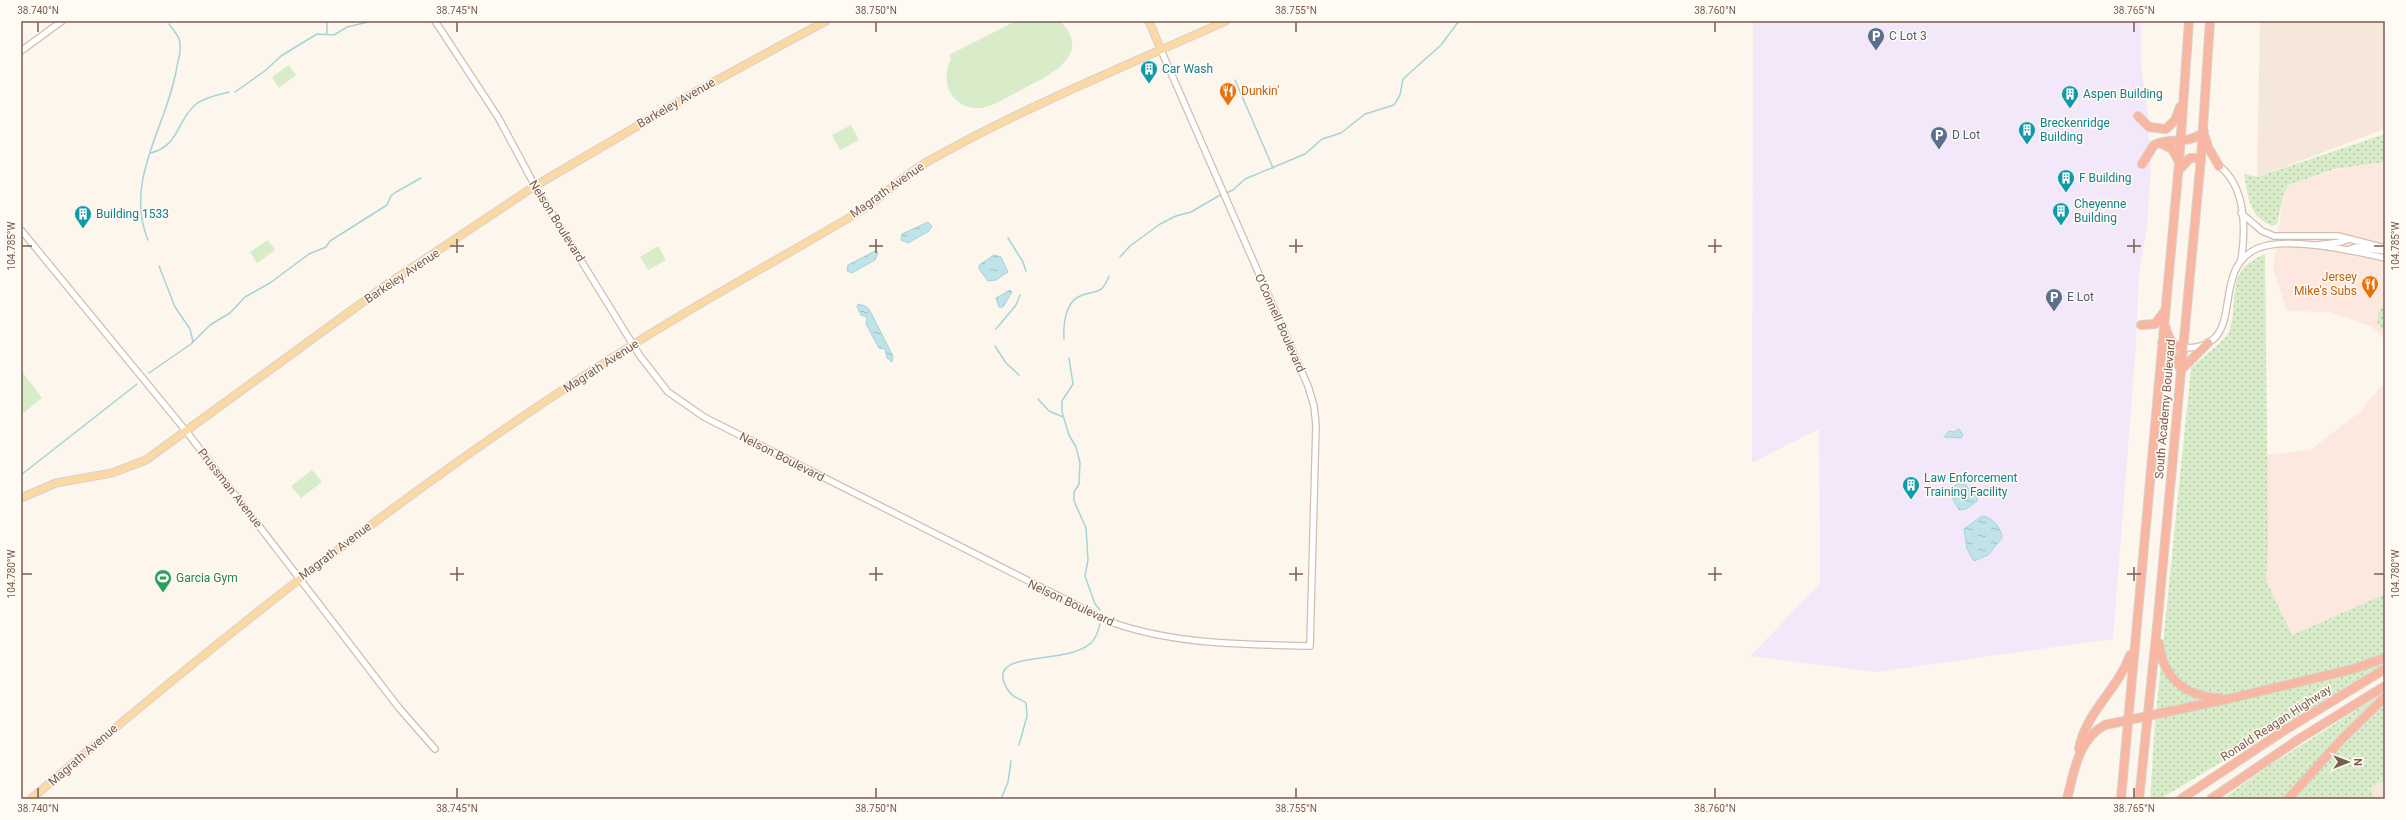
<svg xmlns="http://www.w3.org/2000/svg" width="2406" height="820" viewBox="0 0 2406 820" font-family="Roboto,sans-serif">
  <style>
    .residential { fill: #f5e8da }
    .commercial { fill: #fde8e0 }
    .education { fill: #f3e8fa }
    .grass { fill: url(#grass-dots) }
    .pitch { fill: #d8ecc9 }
    .water { fill: url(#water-ripples); stroke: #a5d3da }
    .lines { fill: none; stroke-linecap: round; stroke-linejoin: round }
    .stream { stroke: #a5d3da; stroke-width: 1.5 }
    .minor-casing { stroke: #d1beb0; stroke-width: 8 }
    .major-casing { stroke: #dad1cd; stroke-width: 9 }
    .highway-casing { stroke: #dad1cd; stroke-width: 10 }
    .minor { stroke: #fff; stroke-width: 5.5 }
    .major { stroke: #fbd9a5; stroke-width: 7 }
    .highway { stroke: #f7b7a3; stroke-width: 8 }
    .ticks { fill: none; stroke: #7a5c4d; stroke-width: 1.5 }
    .labels { text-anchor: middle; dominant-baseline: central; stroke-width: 3; stroke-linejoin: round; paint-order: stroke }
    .service-label { font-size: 12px; fill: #4e5e75; stroke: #fffaf3; text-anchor: start }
    .culture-label { font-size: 12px; fill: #0d838f; stroke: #fffaf3; text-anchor: start }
    .food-label { font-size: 12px; fill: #c56008; stroke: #fffaf3; text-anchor: start }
    .street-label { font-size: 12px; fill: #7a5c4d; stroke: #fffaf3 }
    .leisure-label { font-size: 12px; fill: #27864d; stroke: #fffaf3; text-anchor: start }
    .neatline { fill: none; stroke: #7a5c4d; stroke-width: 1.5 }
    .ticks-label { font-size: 10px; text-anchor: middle; fill: #7a5c4d }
  </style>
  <defs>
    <pattern id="grass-dots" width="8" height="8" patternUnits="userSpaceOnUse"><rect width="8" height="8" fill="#d8ecc9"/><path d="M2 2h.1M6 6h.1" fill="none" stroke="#b4c2a5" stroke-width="1.8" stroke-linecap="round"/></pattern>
    <pattern id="water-ripples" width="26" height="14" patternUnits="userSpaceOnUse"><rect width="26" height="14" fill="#bfe3e8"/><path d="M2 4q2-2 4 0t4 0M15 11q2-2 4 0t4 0" fill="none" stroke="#a0bbbe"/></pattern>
  </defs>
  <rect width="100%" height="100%" fill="#fdf6ec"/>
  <path class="residential" d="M2260 21H2385V129L2257 177Z
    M2385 780V799H2376L2370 788Z"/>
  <path class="commercial" d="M2385 162V339L2370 326 2330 312 2291 311 2286 309 2273 268 2284 193 2288 185 2335 170Z
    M2385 381V594L2292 635 2266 580V455L2310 450 2360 412Z"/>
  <path class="education" d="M1753 21H2141V65L2148 114 2151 165 2147 228 2139 272 2136 346 2113 639 1876 672 1750 656 1820 584 1819 429 1752 463Z"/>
  <path class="grass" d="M2385 134V162L2335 169 2288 185 2284 193 2277 224 2272 226C2247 214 2249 198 2244 174L2257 177Z
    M2265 254 2268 547 2266 580 2292 635 2385 594V664L2160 799H2150L2155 723 2191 368C2199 360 2226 340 2229 332 2241 298 2222 272 2265 254Z
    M2385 302V331L2377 324 2379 311Z
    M2383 693H2385V780L2370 788 2376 799H2223L2267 767Z"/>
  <path class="pitch" d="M1016 21H1060C1096 56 1044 78 1019 91 1007 97 993 107 980 108 952 110 939 81 951 59L949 55Z
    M289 65 296 75 279 88 272 77Z
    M851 125 859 140 840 150 832 135Z
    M268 240 275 250 257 263 250 252Z
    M658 246 666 260 648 270 640 257Z
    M21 370 42 398 21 415Z
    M312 470 322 482 301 498 291 486Z"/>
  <path class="water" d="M928 222 932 226 929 231 908 243 901 240 902 234Z
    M875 251 878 253 875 260 852 273 847 271 848 265Z
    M994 255 1001 257 1008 272 996 280 988 281 979 269V265Z
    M1010 290 1012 292 1003 307H999L996 298Z
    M858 304 865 306 869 309 893 356 892 362 887 358 885 349 879 348 866 324 867 317 861 315 857 307Z
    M1959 429 1963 435 1961 438 1944 437 1949 431 1954 432Z
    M1959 483 1966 485 1970 491 1977 496V501L1966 509 1959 510 1952 497 1953 487Z
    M1982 516C1993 518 2001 527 2002 538L1988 555 1974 561 1967 549 1964 529Z"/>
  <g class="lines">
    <path class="stream" d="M327 21V33
      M1235 80 1273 168
      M235 92 266 70 281 56 317 34 334 35 347 27 372 21
      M151 153C180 145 176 121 196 104 205 97 218 95 229 92
      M1226 193 1233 190 1245 179 1305 154 1322 139 1341 133 1365 114 1394 105 1400 95 1403 79 1441 45 1459 21
      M1008 238 1023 262 1026 271
      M148 240C123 180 168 125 177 66 179 57 182 48 179 39 177 34 172 28 169 24
      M1120 257 1130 246 1160 224 1176 216 1191 212 1222 194
      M159 266 175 307 190 329 193 342
      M996 329 1016 305 1020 295
      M1064 339C1063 326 1065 302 1080 296 1095 289 1101 297 1109 276
      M995 346 1006 363 1019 375
      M1069 358 1073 384 1062 401V412L1069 435 1076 447 1080 463 1079 484 1074 492V501L1086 528 1088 560 1085 576 1095 604 1100 610
      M149 373 191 344 210 325 230 313 245 297 270 283 309 254 326 247 330 241 387 205 391 196 396 192 421 178
      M1038 399 1049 411 1063 417
      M21 475 137 384
      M1019 745 1027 716 1026 703C1022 700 1019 699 1015 697 1007 692 998 676 1006 668 1022 654 1071 661 1091 643 1097 637 1098 631 1100 624
      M1001 799 1008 782 1011 761"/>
    <g class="minor-casing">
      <path id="minor" d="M435 21 498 117 535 186 640 356 668 392 704 417 1108 621C1173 645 1242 644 1310 646L1316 425 1314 406 1308 386 1161 50
        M21 51 62 21
        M2219 166C2246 186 2246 230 2241 260
        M2241 213 2262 231 2274 236H2338L2385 248
        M21 230 186 431 399 708 435 749
        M2317 245 2341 242 2349 239
        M2347 250 2356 247 2385 251
        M2183 348C2251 349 2207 273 2256 249 2285 235 2354 251 2385 258"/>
    </g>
    <g class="major-casing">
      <path id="major" d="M1149 21 1161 50
        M21 498 56 483 112 473 146 460 389 283 535 186 697 91 826 21
        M31 799C223 635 420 478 634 344 707 298 783 257 857 213 882 198 901 177 927 162 1022 108 1126 66 1226 21"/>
    </g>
    <g class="highway-casing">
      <path id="highway" d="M2138 116 2149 127 2166 129 2175 120 2180 107
        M2205 137 2208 147 2219 166
        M2160 143 2172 149 2179 162
        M2142 164 2154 145C2172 136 2186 146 2204 132
        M2179 170 2190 158H2201
        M2141 325 2155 324 2164 312
        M2165 326C2168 336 2171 346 2183 348
        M2162 343 2171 350 2181 370
        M2181 370 2208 343
        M2159 643C2163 678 2185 696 2219 698
        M2079 749C2086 711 2118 690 2130 655
        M2067 799C2074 772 2078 739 2105 725L2228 699 2353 669 2385 658
        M2121 799 2179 163 2189 21
        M2139 799 2157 627 2201 158 2210 21
        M2181 799 2285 730 2385 669
        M2211 799 2299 739 2385 686
        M2288 799 2342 739 2385 697"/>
    </g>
    <use href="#minor" class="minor"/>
    <use href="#major" class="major"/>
    <use href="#highway" class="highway"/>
  </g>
  <path class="ticks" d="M38 22V32M457 22V32M876 22V32M1296 22V32M1715 22V32M2134 22V32M457 239V253M876 239V253M1296 239V253M1715 239V253M2134 239V253M22 246H32M450 246H464M869 246H883M1289 246H1303M1708 246H1722M2127 246H2141M2374 246H2384M457 567V581M876 567V581M1296 567V581M1715 567V581M2134 567V581M22 574H32M450 574H464M869 574H883M1289 574H1303M1708 574H1722M2127 574H2141M2374 574H2384M38 788V798M457 788V798M876 788V798M1296 788V798M1715 788V798M2134 788V798"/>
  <defs>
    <g id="parking-pin" transform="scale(0.9)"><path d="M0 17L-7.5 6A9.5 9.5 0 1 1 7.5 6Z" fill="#5c6f8a" stroke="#fffaf3"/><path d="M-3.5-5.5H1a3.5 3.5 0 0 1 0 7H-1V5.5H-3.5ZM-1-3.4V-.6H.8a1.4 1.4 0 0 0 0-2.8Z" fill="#fff"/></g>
    <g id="building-pin" transform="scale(0.9)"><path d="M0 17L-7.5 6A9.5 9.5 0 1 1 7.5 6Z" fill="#0f9aa8" stroke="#fffaf3"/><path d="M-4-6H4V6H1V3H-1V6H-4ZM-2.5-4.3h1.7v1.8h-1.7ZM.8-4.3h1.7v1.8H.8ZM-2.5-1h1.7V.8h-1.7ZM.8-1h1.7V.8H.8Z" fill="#fff"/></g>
    <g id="restaurant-pin" transform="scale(0.9)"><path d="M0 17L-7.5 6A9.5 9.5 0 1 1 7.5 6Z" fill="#e8710a" stroke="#fffaf3"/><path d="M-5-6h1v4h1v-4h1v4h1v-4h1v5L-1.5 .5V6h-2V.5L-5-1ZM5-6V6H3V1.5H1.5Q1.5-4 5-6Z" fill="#fff"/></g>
    <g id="stadium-pin" transform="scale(0.9)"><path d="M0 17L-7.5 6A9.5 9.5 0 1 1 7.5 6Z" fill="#2e9e5b" stroke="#fffaf3"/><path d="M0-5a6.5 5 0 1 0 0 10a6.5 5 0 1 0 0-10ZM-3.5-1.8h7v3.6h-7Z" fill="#fff"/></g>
  </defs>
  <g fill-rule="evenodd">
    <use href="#parking-pin" x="1876" y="36"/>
    <use href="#building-pin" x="1149" y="69"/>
    <use href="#restaurant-pin" x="1228" y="91"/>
    <use href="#building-pin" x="2070" y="94"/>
    <use href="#building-pin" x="2027" y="130"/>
    <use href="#parking-pin" x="1939" y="135"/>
    <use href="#building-pin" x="2066" y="178"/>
    <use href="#building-pin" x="2061" y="211"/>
    <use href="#building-pin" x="83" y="214"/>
    <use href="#restaurant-pin" x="2370" y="284"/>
    <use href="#parking-pin" x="2054" y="297"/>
    <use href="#building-pin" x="1911" y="485"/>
    <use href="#stadium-pin" x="163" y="578"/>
  </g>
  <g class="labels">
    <g class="service-label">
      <text x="1889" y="36">C Lot 3</text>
      <text x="1952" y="135">D Lot</text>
      <text x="2067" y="297">E Lot</text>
    </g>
    <g class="culture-label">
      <text x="1162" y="69">Car Wash</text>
      <text x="2083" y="94">Aspen Building</text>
      <text x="2040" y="123">Breckenridge<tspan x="2040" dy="14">Building</tspan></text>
      <text x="2079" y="178">F Building</text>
      <text x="2074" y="204">Cheyenne<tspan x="2074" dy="14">Building</tspan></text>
      <text x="96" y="214">Building 1533</text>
      <text x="1924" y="478">Law Enforcement<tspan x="1924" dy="14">Training Facility</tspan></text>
    </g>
    <g class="food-label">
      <text x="1241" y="91">Dunkin'</text>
      <text x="2357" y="277" text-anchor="end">Jersey<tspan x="2357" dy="14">Mike's Subs</tspan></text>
    </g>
    <g class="street-label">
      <text transform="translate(676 103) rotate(-30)">Barkeley Avenue</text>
      <text transform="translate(887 190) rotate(-35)">Magrath Avenue</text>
      <text transform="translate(557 221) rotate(58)">Nelson Boulevard</text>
      <text transform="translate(402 276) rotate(-34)">Barkeley Avenue</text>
      <text transform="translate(1280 323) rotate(66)">O'Connell Boulevard</text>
      <text transform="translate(601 366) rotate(-33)">Magrath Avenue</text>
      <text transform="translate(2165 409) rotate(-85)">South Academy Boulevard</text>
      <text transform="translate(782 457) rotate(27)">Nelson Boulevard</text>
      <text transform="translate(230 488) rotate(52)">Prussman Avenue</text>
      <text transform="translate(335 551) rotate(-37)">Magrath Avenue</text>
      <text transform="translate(1071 603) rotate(25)">Nelson Boulevard</text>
      <text transform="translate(2276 723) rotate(-33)">Ronald Reagan Highway</text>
      <text transform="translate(83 755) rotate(-41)">Magrath Avenue</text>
    </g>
    <g class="leisure-label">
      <text x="176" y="578">Garcia Gym</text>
    </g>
  </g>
  <rect width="2406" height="820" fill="none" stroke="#fffaf3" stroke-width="44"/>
  <g transform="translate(2348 762) rotate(90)" stroke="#fffaf3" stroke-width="3" paint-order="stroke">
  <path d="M0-3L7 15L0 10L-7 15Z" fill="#7a5c4d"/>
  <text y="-6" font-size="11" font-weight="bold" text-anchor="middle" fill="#7a5c4d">N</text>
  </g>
  <rect x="22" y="22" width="2362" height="776" class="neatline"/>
  <g class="ticks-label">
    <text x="38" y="14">38.740°N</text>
    <text x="457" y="14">38.745°N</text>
    <text x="876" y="14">38.750°N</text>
    <text x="1296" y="14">38.755°N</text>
    <text x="1715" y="14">38.760°N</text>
    <text x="2134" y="14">38.765°N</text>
    <text transform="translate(2395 246) rotate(-90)" y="4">104.785°W</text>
    <text transform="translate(11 246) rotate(-90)" y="4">104.785°W</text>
    <text transform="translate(2395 574) rotate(-90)" y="4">104.780°W</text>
    <text transform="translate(11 574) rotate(-90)" y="4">104.780°W</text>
    <text x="38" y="812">38.740°N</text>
    <text x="457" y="812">38.745°N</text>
    <text x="876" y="812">38.750°N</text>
    <text x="1296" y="812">38.755°N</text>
    <text x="1715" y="812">38.760°N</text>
    <text x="2134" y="812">38.765°N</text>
  </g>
</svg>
